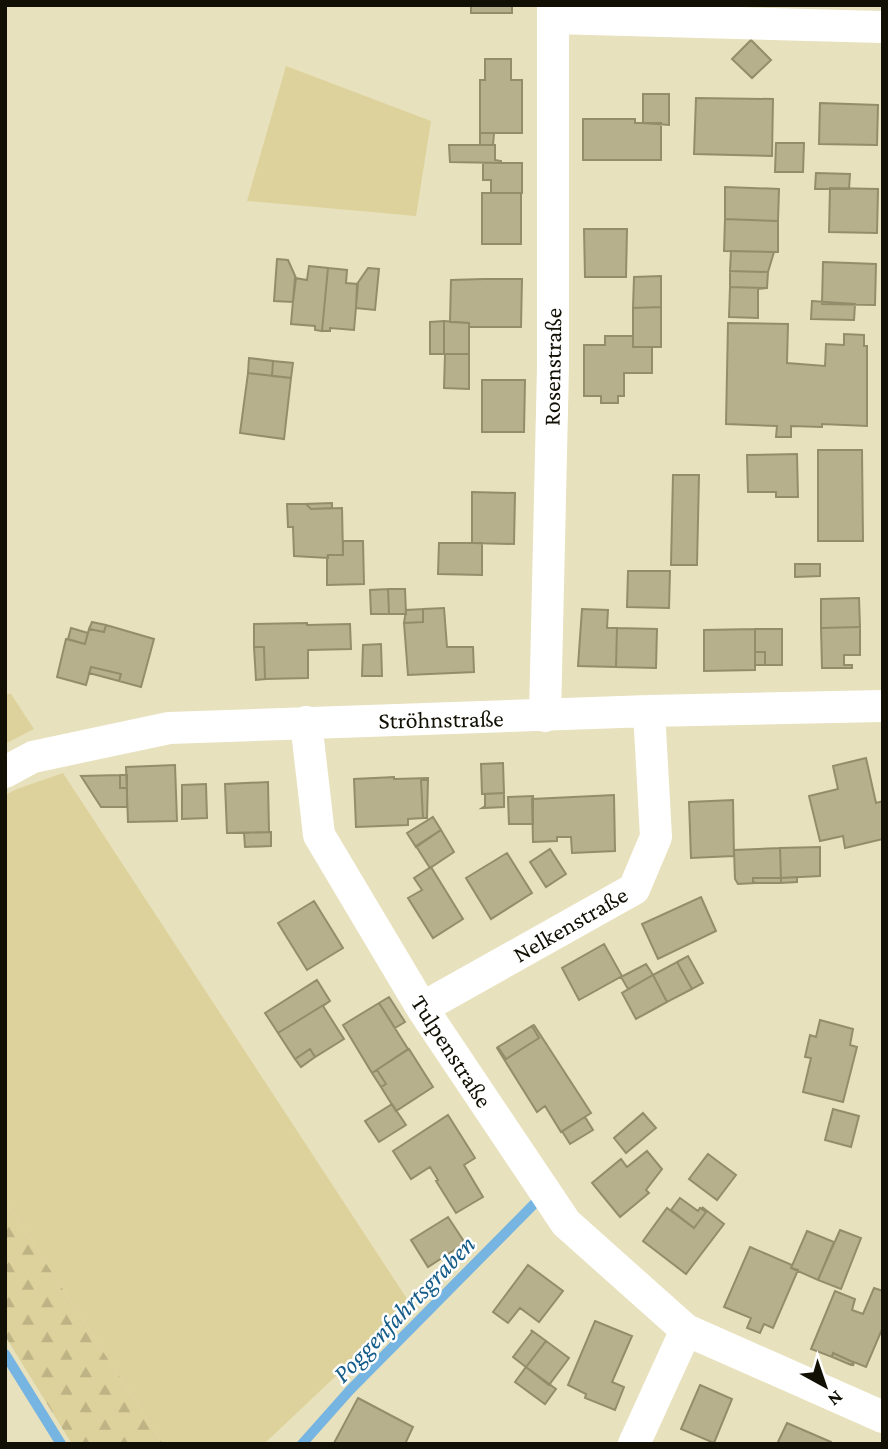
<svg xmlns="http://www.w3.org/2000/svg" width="888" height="1449" viewBox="0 0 888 1449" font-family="'Crimson Pro',serif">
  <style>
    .green { fill: #ddd29b }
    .forest { fill: url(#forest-firs) }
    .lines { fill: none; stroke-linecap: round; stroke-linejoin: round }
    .stream { stroke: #76b4e1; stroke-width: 10 }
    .building { fill: #b7b08d; stroke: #948d6c; stroke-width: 2 }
    .street { stroke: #fff; stroke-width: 32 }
    .labels { text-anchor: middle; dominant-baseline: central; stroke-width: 5; stroke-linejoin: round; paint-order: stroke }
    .street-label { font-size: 24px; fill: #121004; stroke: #fff }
    .water-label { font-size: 26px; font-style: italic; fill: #155c88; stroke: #fff }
  </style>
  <defs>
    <pattern id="forest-firs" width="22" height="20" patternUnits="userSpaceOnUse" patternTransform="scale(1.75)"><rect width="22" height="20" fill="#ddd29b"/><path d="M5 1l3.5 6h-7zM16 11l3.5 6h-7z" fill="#bdb384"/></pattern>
  </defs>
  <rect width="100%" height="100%" fill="#e8e1bd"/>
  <path class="green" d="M286 66 431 121 416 216 247 201Z
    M5 694H11L34 729 5 744Z
    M63 773 411 1305 264 1444H163L5 1200V795L17 789Z"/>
  <path class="forest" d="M5 1200 163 1444H72L5 1336Z"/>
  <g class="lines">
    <path class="stream" d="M5 1354 61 1444
      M302 1444 350 1390 535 1203"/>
  </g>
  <path class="building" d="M471 5H512V13H471Z
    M751 40 771 60 752 78 732 59Z
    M485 59H511V80H522V133H480V80H485Z
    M643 94H669V125L643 123Z
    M696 98 773 99 772 156 694 154Z
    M820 103 878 105 877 145 819 144Z
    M583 119H635V123H661V160H583Z
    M480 133H494L493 145H480Z
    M776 143H804L803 172H775Z
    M449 145H495V160L501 161V163L450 162Z
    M483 163H522V193H491V180H483Z
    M816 173 850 174 849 189H815Z
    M725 187 779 189 778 221 725 219Z
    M830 188 878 189 877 233 829 232Z
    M482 193H521V244H482Z
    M725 219 778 221V252L724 251Z
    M584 229H627L626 277H585Z
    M731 251 774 252 768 272 730 271Z
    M277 259 288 260 296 278 293 302 274 301Z
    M823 262 876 264 875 305 822 304Z
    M309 266 328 268 322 331 315 330V326L291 324 295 278 307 280Z
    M328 268 347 270 346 283 358 284 354 330 330 328V331H322Z
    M368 268 379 269 375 310 356 308 357 284Z
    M730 271 768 272 767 288 730 287Z
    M661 276V307L633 308 634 277Z
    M484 279H522L521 327H469V323L450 322 451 280Z
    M730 287 767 288 758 289V318L729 317Z
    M812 301 855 304 854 320 811 319Z
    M661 307V347H633V308Z
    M444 321V354H430V322Z
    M444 321 469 323V354H444Z
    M728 323 788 324 787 363 825 366 826 344 844 345V334L864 335V346H867V426L822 424V427L791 426V437H776L777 426 726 424Z
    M605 336H633V347H652V373H624V396H618V403H601V396H584V345H605Z
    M445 354H469V389L444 388Z
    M249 358 273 361 272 376 248 373Z
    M273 361 293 363 291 378 272 376Z
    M248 373 291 378 284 439 240 433Z
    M482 380H525L524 432H482Z
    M818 450H862L863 541H818Z
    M797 454 798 497H776V492H748L747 455Z
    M673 475H699L697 565H671Z
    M472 492 515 493 514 544 472 543Z
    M332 503V508L311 509 306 504Z
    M287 504H306L311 509 342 508 343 555H328V558L294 556 293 527H288Z
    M343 541H363L364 584 327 585V558L328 555H343Z
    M439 543H482V575L438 574Z
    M795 564H820V576L795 577Z
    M628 571H670L669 608 627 607Z
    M388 589H405L406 614H389Z
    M388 589 389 614H371L370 590Z
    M859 598 860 627 821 628V599Z
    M444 608 447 647H473L474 672 408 675 404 623 423 622V609Z
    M423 609V622L404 623 406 610Z
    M582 609 608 610 607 628H617L616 667 578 666Z
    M92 622 106 625 104 632 89 629Z
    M307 623V625L350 624 351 649 308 650V678L265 679 264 647H254V624Z
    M106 625 154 639 141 687 119 681 121 674 91 667 86 685 57 677 66 639 85 644 89 629 104 632Z
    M860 627V655H844V665H852V668H822L821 628Z
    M71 628 88 633 85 644 68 639Z
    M617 628 657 629 656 668 616 667Z
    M755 629V670L704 671V630Z
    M755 629H782V665H765V652H755Z
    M381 644 382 676H362L363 645Z
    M254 647H264L265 679 256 680Z
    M755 652H765V665H755Z
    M91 667 121 674 119 681 89 673Z
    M866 758 876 803 883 801V839L845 848 843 836 820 841 809 796 838 789 833 766Z
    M503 763 504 793 482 794 481 764Z
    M175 765 177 821 128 822 126 767Z
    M120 775H127V787L120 788Z
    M120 775V788L127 787V807H101L81 776Z
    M394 777V779L428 778V780H421L423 818 408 819V825L356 827 354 779Z
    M421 780H428L427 818H423Z
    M268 782 269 832 227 833 225 784Z
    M206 784 207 818 182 819V785Z
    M504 793V807L482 808 485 806V794Z
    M614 795 615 851 572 853 571 837H557V841L533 842 532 799Z
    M533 796V824H509L508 797Z
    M733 800 734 856 691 858 689 802Z
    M433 817 441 830 416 847 407 833Z
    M441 830 454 852 430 868 416 846Z
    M271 832V846L245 847 244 833Z
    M820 847V876L781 878 780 848Z
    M780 848 781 878H753V882L756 883 738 884 735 879 734 850Z
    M550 849 566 874 546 887 530 862Z
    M507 853 532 893 491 919 466 878Z
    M431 867 463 919 433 938 408 898 422 890 414 878Z
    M797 877V882L781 883V878Z
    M753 878H781V883H756L753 882Z
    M701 897 716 931 658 959 642 924Z
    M314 901 343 948 307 970 278 923Z
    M604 944 622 976 579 1000 562 968Z
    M688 956 703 983 692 989 677 962Z
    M677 962 692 989 667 1002 653 975Z
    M646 964 653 975 628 989 621 977Z
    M653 975 667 1002 636 1019 622 993Z
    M317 980 330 1001 278 1033 265 1013Z
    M389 997 405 1022 395 1028 379 1003Z
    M330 1001 323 1006 344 1039 315 1057 310 1049 295 1059 278 1033Z
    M379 1003 408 1049 372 1073 343 1025Z
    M820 1020 853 1029 850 1045 857 1047 843 1102 803 1092 811 1058 805 1057 810 1035 816 1037Z
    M534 1025 591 1113 561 1132 545 1106 537 1112 497 1048 498 1047 506 1059 539 1038 532 1026Z
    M532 1026 539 1038 506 1059 498 1047Z
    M310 1049 315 1057 301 1067 295 1059Z
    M409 1049 433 1087 396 1111 381 1087 386 1084 377 1070 372 1073Z
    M377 1070 386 1084 381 1087 372 1073Z
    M392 1104 406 1125 379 1142 365 1121Z
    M833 1109 859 1116 851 1147 825 1140Z
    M643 1113 656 1128 626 1153 614 1138Z
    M448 1115 475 1158 464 1165 483 1197 456 1213 436 1181 438 1180 430 1167 411 1179 393 1151Z
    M585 1117 593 1130 570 1144 562 1131Z
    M647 1151 662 1169 646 1190 649 1193 620 1217 592 1183 621 1159 627 1167Z
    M708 1154 736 1175 717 1200 689 1179Z
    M680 1198 698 1211 700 1208 706 1212 694 1228 671 1210Z
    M702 1207 724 1224 686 1274 643 1241 667 1208 694 1228 706 1212Z
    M448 1217 465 1243 428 1267 411 1240Z
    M840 1230 861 1238 841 1289 818 1280Z
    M807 1231 834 1242 818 1280 791 1268Z
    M750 1247 792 1265 791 1268 798 1270 773 1328 764 1324 760 1333 747 1328 751 1318 724 1307Z
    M528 1265 563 1291 539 1322 520 1308 508 1323 493 1312Z
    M874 1288 883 1291V1327L866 1367 854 1362 853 1366V1362L833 1353 832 1357 811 1349 835 1291 855 1299 852 1310 863 1314Z
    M595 1321 632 1336 612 1382 624 1387 615 1410 585 1398 586 1394 568 1385Z
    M531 1330 546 1341 526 1367 513 1357 532 1332Z
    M546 1341 569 1358 549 1385 526 1367Z
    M833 1353 853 1362 851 1365 832 1357Z
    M526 1367 556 1389 545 1404 515 1382Z
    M700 1385 732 1399 714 1443 681 1429Z
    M358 1398 413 1427 405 1444 334 1443Z
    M787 1423 831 1442V1444H777Z"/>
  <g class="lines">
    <path class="street" d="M553 18 883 27
      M545 716 553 367V5
      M306 722 319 835 422 1008 566 1223 686 1330 883 1417
      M5 772 33 757 169 728 649 711 883 706
      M422 1008 634 889 656 837 649 711
      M634 1444 686 1330"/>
  </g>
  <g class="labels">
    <g class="street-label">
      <text transform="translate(552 367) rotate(-89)">Rosenstraße</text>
      <text transform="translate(441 719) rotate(-1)">Ströhnstraße</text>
      <text transform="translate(570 924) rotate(-30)">Nelkenstraße</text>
      <text transform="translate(452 1051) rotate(57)">Tulpenstraße</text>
    </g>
    <g class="water-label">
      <text transform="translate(404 1309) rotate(-46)">Poggenfahrtsgraben</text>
    </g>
  </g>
  <rect width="888" height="1449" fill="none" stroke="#121004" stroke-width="14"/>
  <g transform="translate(825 1386) rotate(140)" stroke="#ffffff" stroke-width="5" paint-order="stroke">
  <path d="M0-5L12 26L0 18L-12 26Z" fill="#121004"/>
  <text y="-10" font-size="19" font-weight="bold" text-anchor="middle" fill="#121004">N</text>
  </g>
</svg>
